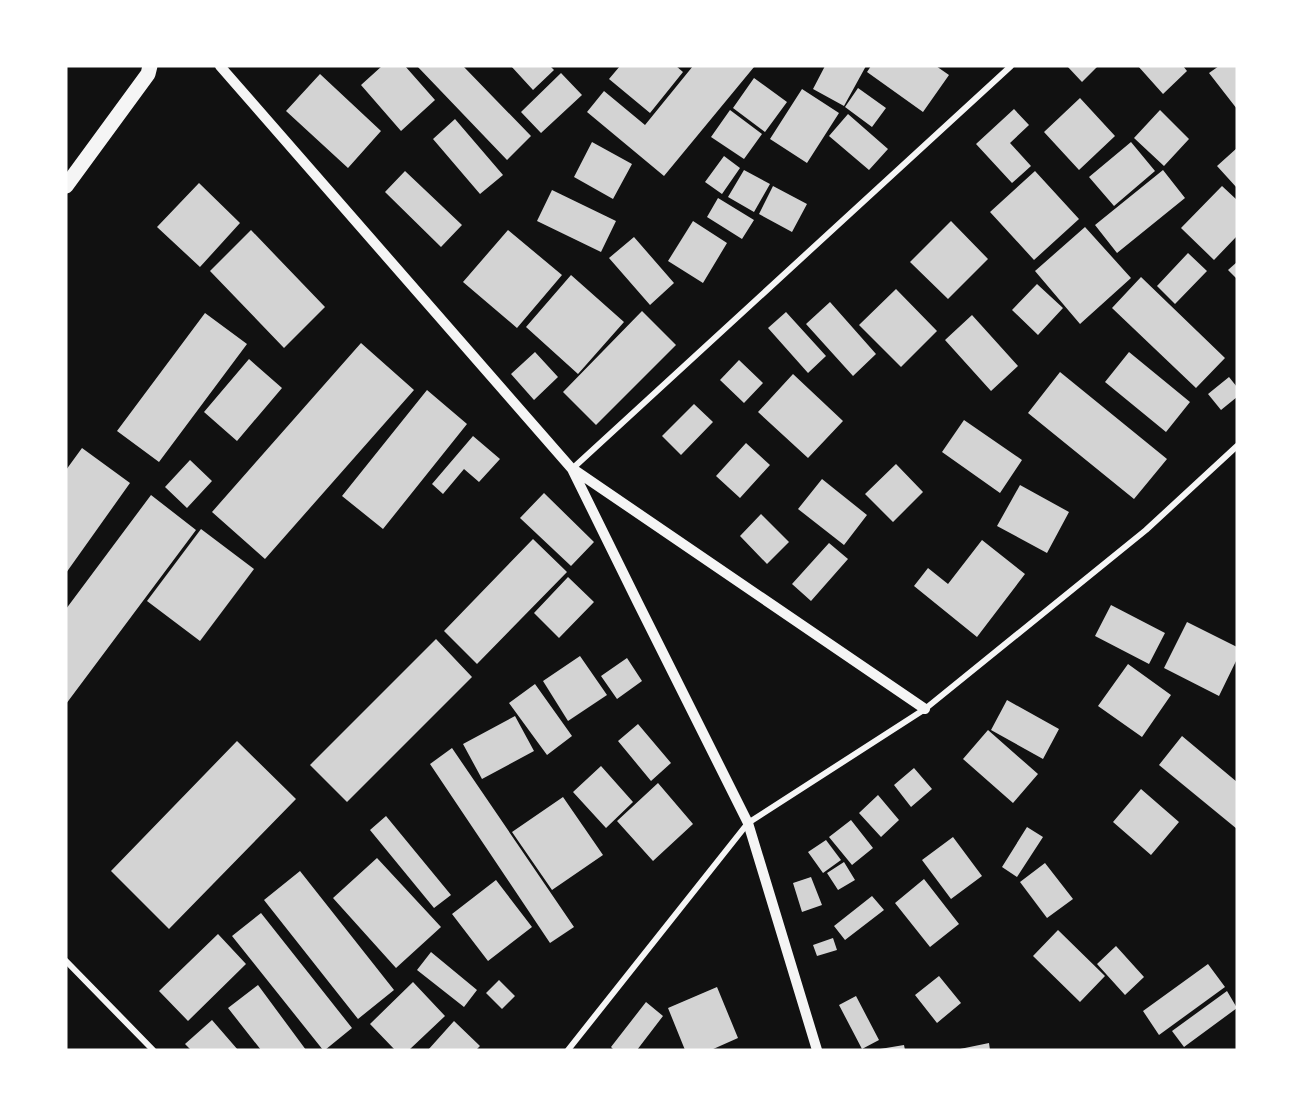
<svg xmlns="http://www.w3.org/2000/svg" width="1303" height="1116" viewBox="0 0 1303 1116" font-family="Karla,sans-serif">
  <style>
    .building { fill: #d3d3d3 }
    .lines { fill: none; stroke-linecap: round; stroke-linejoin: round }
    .minor { stroke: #f5f5f5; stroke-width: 6 }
    .tertiary { stroke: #f5f5f5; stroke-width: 10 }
    .primary { stroke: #f5f5f5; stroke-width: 15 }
  </style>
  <rect width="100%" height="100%" fill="#111"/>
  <path class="building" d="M382 66H405L435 100 401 131 361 85Z
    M417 66H463L531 136 507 160Z
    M511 66H550L554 70 533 90Z
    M620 66H676L683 72 650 113 609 79Z
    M693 66H752L754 67 664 176 587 112 604 91 645 125Z
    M825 66H866L844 106 813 89Z
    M871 66H936L949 75 923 112 867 72Z
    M1067 66H1098L1082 82Z
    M1138 66H1183L1187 71 1163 94Z
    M1219 66H1235L1237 68V109L1209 73Z
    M561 73 582 95 541 133 521 112Z
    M320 74 381 131 348 168 286 111Z
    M754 78 787 102 765 132 733 108Z
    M858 88 886 108 872 127 845 107Z
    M802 89 839 113 807 163 770 139Z
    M1080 98 1115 136 1079 170 1044 132Z
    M1014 109 1029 125 1010 143 1031 166 1012 183 976 144Z
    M730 110 762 134 744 159 711 137Z
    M1160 110 1189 139 1164 166 1134 138Z
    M848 114 888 149 869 170 829 136Z
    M455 119 503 175 480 194 433 139Z
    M592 142 632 164 613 199 574 177Z
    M1131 142 1155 171 1114 206 1089 177Z
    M1237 148V188L1217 166Z
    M724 156 740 168 722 194 705 182Z
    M744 170 770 184 754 212 728 197Z
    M1163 170 1185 198 1117 253 1095 225Z
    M405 171 462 225 441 247 385 192Z
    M1035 171 1079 219 1034 260 990 212Z
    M199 183 240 223 200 267 157 227Z
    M773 186 807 204 792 232 759 214Z
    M1222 186 1237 200V236L1214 260 1181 228Z
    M552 190 616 221 601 252 537 221Z
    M718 198 754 220 742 239 707 217Z
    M693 221 727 243 703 283 668 261Z
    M951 221 988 259 948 299 910 262Z
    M1085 227 1131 278 1080 324 1035 271Z
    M251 230 325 307 284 348 210 271Z
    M508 230 562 275 517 328 463 282Z
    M634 237 674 283 650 305 609 258Z
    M1188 253 1207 271 1175 304 1157 286Z
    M1237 262V279L1228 270Z
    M571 275 624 322 578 374 526 327Z
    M1141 277 1225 358 1196 388 1112 308Z
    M1037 284 1063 308 1038 335 1012 310Z
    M896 289 937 331 901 367 859 325Z
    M830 302 876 354 853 376 806 324Z
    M642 311 676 345 596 425 563 392Z
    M786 312 826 356 808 373 768 328Z
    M205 313 247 344 159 462 117 431Z
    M972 315 1018 366 991 391 945 340Z
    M361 343 414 390 265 559 212 512Z
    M535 352 558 377 534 400 511 374Z
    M1129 352 1190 402 1166 432 1105 382Z
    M249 359 282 388 237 441 204 412Z
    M739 360 763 383 744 403 720 380Z
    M1060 372 1167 459 1134 499 1028 413Z
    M793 374 843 421 808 458 758 412Z
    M1229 377 1237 387V397L1221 410 1208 394Z
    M427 390 467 424 383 529 342 496Z
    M694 404 713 422 681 455 662 436Z
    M964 420 1022 460 1000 493 942 452Z
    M473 436 500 459 479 482 464 469 443 494 432 484Z
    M746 443 770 465 740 498 716 476Z
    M82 448 130 483 66 573V470Z
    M190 460 212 481 187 508 165 487Z
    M896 464 923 492 893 522 865 494Z
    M822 479 867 515 844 545 798 509Z
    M1020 485 1069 512 1047 553 997 526Z
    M544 493 594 542 571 566 520 518Z
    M151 495 196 530 66 704V609Z
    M761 514 789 542 767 564 740 536Z
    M201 529 254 569 200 641 147 601Z
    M533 539 567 572 477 664 444 631Z
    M982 540 1025 574 977 637 914 586 928 568 948 584Z
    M829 543 848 559 811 601 792 584Z
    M568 577 594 602 559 638 534 613Z
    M1111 605 1165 633 1149 664 1095 636Z
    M1187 622 1237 647V659L1219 696 1164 668Z
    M436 639 472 677 347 802 310 765Z
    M580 656 607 695 568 721 543 681Z
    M627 658 642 681 617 699 601 676Z
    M1128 664 1171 695 1142 737 1098 706Z
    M535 684 572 736 547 755 509 703Z
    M1007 700 1059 729 1043 759 991 730Z
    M515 716 534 751 482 779 463 744Z
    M638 724 671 763 651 781 618 741Z
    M988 730 1038 774 1013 803 963 759Z
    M1182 736 1237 782V829L1159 765Z
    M237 741 296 799 169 929 111 871Z
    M452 748 574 927 550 943 430 764Z
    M601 766 633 802 606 828 573 792Z
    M914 768 932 789 911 807 894 785Z
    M658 783 693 824 653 861 617 821Z
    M1141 789 1179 822 1151 855 1113 822Z
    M878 795 899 820 881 837 859 813Z
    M563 797 603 855 552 890 512 832Z
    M386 816 451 895 434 908 370 830Z
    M851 820 873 848 852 865 829 837Z
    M1027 827 1043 837 1017 877 1002 867Z
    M953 837 982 876 951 899 922 860Z
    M826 840 841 860 823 873 808 852Z
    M377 858 441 927 396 968 333 898Z
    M844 862 855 880 838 890 827 873Z
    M1045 863 1073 899 1047 918 1020 882Z
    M300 871 394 990 358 1019 264 900Z
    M811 877 822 905 802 912 793 883Z
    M924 879 959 924 930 947 895 903Z
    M496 880 532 927 488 961 452 914Z
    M872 896 884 910 845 940 834 926Z
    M261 913 352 1028 325 1050H323L232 936Z
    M1058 930 1105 976 1080 1002 1033 956Z
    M218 934 246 964 188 1021 159 991Z
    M833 938 837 950 817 956 813 945Z
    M1116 946 1144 977 1125 995 1097 964Z
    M431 952 477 990 464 1007 417 970Z
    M1208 964 1225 987 1159 1035 1143 1011Z
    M939 976 961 1003 937 1023 915 995Z
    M499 980 515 996 502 1009 486 993Z
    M413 982 445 1016 409 1050H395L370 1024Z
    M258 985 306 1050H261L228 1008Z
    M717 987 738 1038 711 1050H685L668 1008Z
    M1227 991 1237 1008 1184 1047 1172 1031Z
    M856 996 879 1040 862 1049 839 1005Z
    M646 1002 663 1016 637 1050H614L611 1047Z
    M212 1020 238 1050H191L185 1044Z
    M454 1021 480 1046 476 1050H428Z
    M989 1043 990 1050H960V1049Z
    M904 1045 905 1050H880V1049Z"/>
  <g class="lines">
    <path class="minor" d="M572 469 1011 66
      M66 961 153 1050
      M568 1050 748 823 925 709 1146 530 1237 446"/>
    <path class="tertiary" d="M220 66 572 469 638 603 748 823 817 1050
      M573 469 925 709"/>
    <path class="primary" d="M66 186 148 74 150 66"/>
  </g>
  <rect width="1303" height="1116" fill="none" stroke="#ffffff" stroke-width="135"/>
</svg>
